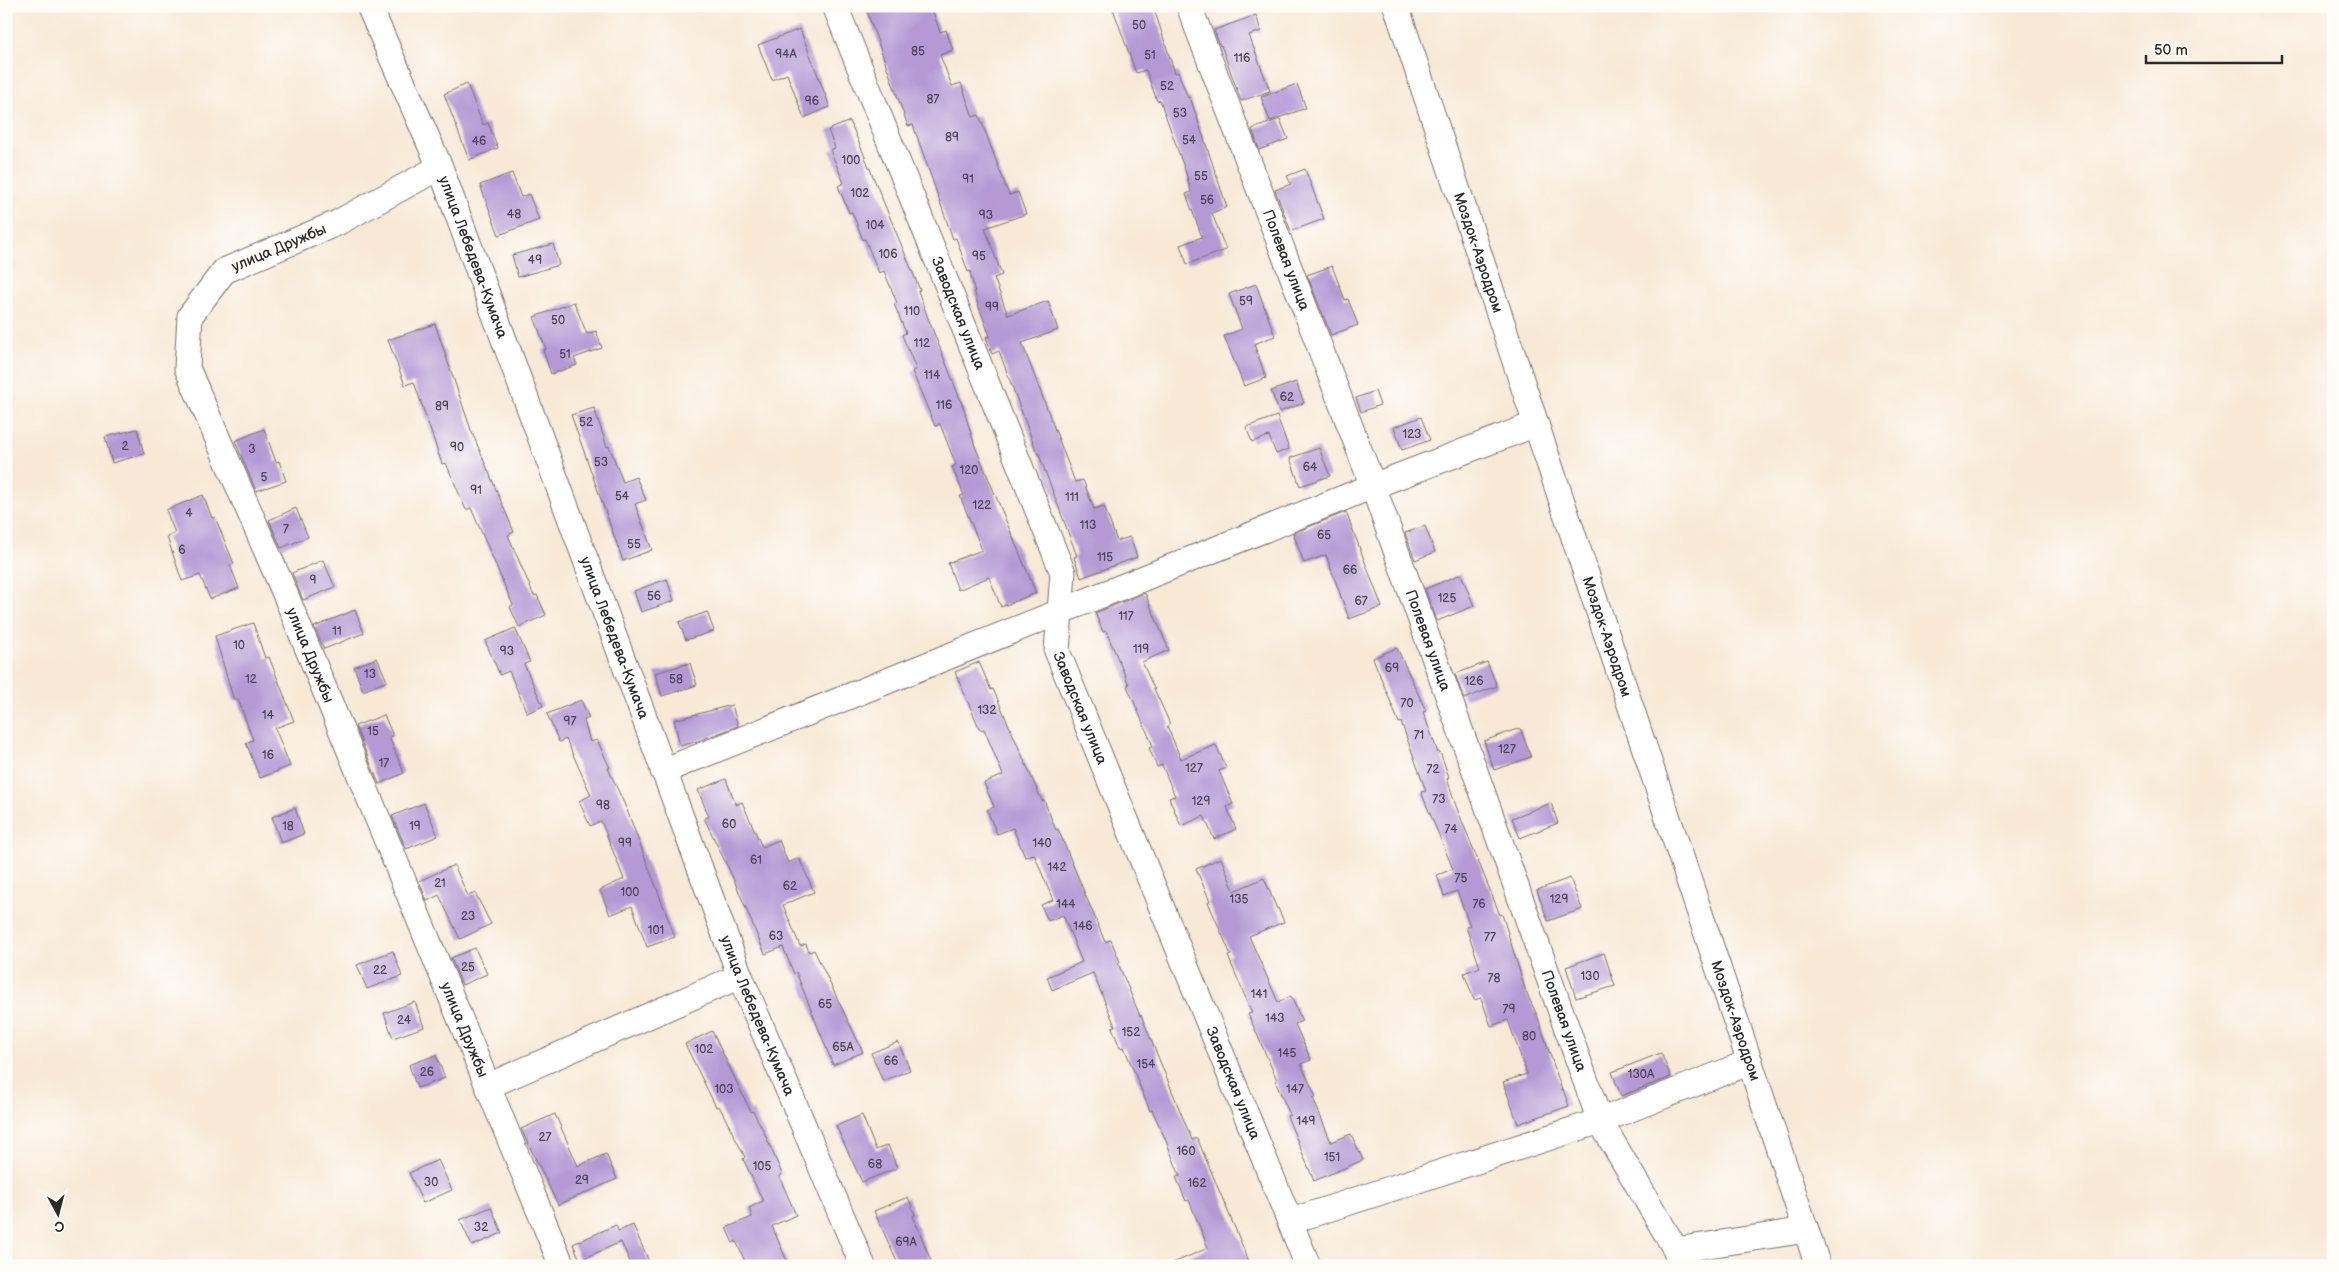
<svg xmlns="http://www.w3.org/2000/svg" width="2339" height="1272" viewBox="0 0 2339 1272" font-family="'Balsamiq Sans',sans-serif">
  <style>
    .building { fill: #b499d5 }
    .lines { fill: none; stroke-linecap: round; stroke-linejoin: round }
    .minor-casing { stroke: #736e67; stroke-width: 27 }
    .minor { stroke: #fff; stroke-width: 25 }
    .labels { text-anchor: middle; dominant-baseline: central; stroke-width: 4; stroke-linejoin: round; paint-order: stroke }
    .number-label { font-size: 12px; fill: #4d4656 }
    .street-label { font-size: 15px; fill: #2b2b2b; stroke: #fdfcf7 }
  </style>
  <rect width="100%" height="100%" fill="#fdfcf7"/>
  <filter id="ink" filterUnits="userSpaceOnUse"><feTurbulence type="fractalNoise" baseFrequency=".02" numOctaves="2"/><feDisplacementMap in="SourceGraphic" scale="10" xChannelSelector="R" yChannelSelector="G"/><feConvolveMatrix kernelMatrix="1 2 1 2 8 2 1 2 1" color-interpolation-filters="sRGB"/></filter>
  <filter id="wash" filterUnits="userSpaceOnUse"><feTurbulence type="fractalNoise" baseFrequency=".0096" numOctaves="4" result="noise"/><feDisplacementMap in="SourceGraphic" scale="20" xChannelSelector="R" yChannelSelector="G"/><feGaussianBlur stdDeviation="1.12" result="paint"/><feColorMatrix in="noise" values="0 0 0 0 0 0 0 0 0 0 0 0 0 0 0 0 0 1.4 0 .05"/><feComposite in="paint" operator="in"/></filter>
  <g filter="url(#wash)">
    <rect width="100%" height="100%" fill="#f8e9d7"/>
    <g id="blocks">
      <path class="building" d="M865 6H931L940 32 946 30 953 50 940 55 952 86 961 83 973 117 979 115 1009 195 1018 192 1026 214 985 228 1002 275 994 278 1008 315 1048 301 1058 330 1022 343 1075 482 1083 480 1094 509 1104 506 1117 541 1130 537 1137 557 1081 578 1074 557 1077 556 1038 452 1037 453 999 351 992 354 986 337 990 336 977 302 970 271 968 272 956 238 953 239 913 125 908 126Z
        M1112 6H1153L1175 73 1178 72 1188 98 1190 97 1227 207 1212 213 1226 250 1187 264 1180 245 1202 237 1186 194 1191 192 1186 173 1160 100 1157 101 1146 70 1136 73Z
        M1256 15 1261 31 1249 35 1270 91 1241 101 1221 45 1220 46 1214 30Z
        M800 29 830 107 804 118 787 74 772 80 758 45Z
        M467 84 483 125 488 123 498 148 469 160 444 94Z
        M1297 84 1306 108 1270 121 1261 97Z
        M1280 119 1288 139 1259 150 1252 129Z
        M850 121 920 290 918 291 928 318 966 414H965L975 446 1036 593 1001 607 989 577 958 590 948 563 982 550 960 496 964 495 952 467 956 465 940 424 935 426 912 371 916 369 902 335 906 333 894 304 897 303 884 271 879 273 865 239 863 240 852 212 849 213 838 186 844 183 830 150 835 148 828 130Z
        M1305 169 1324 219 1291 231 1275 190 1291 184 1287 176Z
        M512 173 521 197 529 194 539 220 499 235 480 185Z
        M553 244 559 265 518 277 512 255Z
        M1332 266 1345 300 1348 299 1358 325 1331 335 1307 275Z
        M1256 284 1275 336 1254 344 1266 378 1244 386 1224 336 1242 329 1229 294Z
        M574 302 587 334 596 331 602 348 574 358 577 365 551 374 543 350 546 349 534 317Z
        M435 324 471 430 514 532 508 535 534 596 537 595 546 615 519 627 510 607 513 605 471 508 466 510 446 463 442 464 414 382 405 385 388 340Z
        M1296 382 1304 403 1279 412 1271 391Z
        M1375 391 1380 405 1361 412 1356 398Z
        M594 408 607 447 609 446 623 482 636 477 646 500 635 504 652 550 623 561 571 415Z
        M1277 416 1289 449 1276 454 1269 436 1252 442 1246 427Z
        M1421 417 1430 440 1402 450 1394 427Z
        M137 429 144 454 112 463 105 437Z
        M264 429 276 462 279 461 286 481 256 491 235 441Z
        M1319 448 1330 476 1300 486 1290 458Z
        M203 495 212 518 215 517 234 564 230 565 239 588 210 599 200 575 182 581 167 537 175 533 166 510Z
        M296 508 308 537 281 548 269 520Z
        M1346 512 1382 607 1349 619 1326 555 1304 563 1293 533Z
        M1425 526 1435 552 1415 560 1405 533Z
        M323 560 335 587 303 600 292 573Z
        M1461 574 1474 606 1437 621 1425 589Z
        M667 579 674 601 641 612 634 591Z
        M1145 593 1169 650 1142 662 1170 724 1167 726 1181 759 1216 745 1226 768 1219 771 1233 804 1227 807 1236 829 1214 839 1204 816 1181 826 1169 798 1175 796 1162 765 1157 767 1149 748 1153 746 1127 686 1129 685 1106 631 1103 632 1095 613Z
        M355 610 364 633 324 649 314 627Z
        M707 612 714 631 686 640 679 622Z
        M253 623 265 658 269 657 294 721 275 728 290 766 260 778 246 743 253 740 238 699 234 701 215 636Z
        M515 628 530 662 524 664 543 706 527 713 509 671 500 675 485 641Z
        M1397 648 1426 711 1423 712 1438 753 1440 752 1449 777 1447 778 1456 806 1500 915 1502 914 1526 992 1537 1015 1562 1090 1563 1089 1569 1106 1518 1124 1503 1082 1527 1074 1508 1020 1491 1026 1481 998 1474 1000 1464 973 1480 967 1466 927 1470 926 1457 891 1444 896 1437 875 1453 869 1421 792 1426 791 1401 722 1399 723 1373 658Z
        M377 658 387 681 363 691 354 667Z
        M979 662 991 690 993 689 1042 801 1044 800 1056 830 1058 829 1105 942 1111 940 1120 962 1118 963 1140 1016 1141 1015 1192 1140 1197 1138 1251 1266H1166L1208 1248 1189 1200 1186 1201 1176 1177 1180 1176 1164 1136 1152 1110 1150 1111 1124 1047 1120 1048 1112 1027 1115 1026 1093 973 1052 990 1047 977 1082 962 1063 915 1048 921 1041 905 1053 900 1034 854 1025 857 1013 828 997 834 987 810 994 807 984 783 1003 775 984 729 980 730 955 672Z
        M1487 662 1497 686 1464 699 1455 674Z
        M690 663 697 685 662 696 655 673Z
        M581 700 589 718 584 720 590 742 597 740 610 768H608L627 810 675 937 647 947 632 906 610 915 600 890 624 879 601 821 590 826 579 801 591 795 566 739 559 742 547 714Z
        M732 705 738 726 698 741 680 746 674 720Z
        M384 715 393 736 389 737 404 773 379 784 355 726Z
        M1520 728 1531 757 1494 770 1484 741Z
        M726 779 736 805 742 802 762 847 779 840 788 863 799 858 814 892 783 905 800 946 806 944 809 952 814 950 863 1052 833 1065 796 972 794 974 783 947 765 954 734 880 704 818 709 817 698 790Z
        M424 803 438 836 406 849 392 816Z
        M1551 803 1558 823 1520 838 1512 818Z
        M295 808 304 834 281 843 272 817Z
        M1221 858 1234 891 1264 878 1277 909 1278 908 1284 922 1249 936 1278 1002 1291 996 1302 1021 1295 1024 1311 1060 1301 1064 1316 1097 1313 1098 1331 1142 1351 1134 1363 1160 1314 1181 1287 1116 1290 1115 1275 1081 1277 1080 1248 1014 1252 1013 1228 956 1231 955 1208 902 1210 901 1196 869Z
        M454 865 468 896 475 893 491 924 460 939 439 895 427 901 419 881Z
        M1570 878 1582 909 1548 921 1537 890Z
        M475 948 487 974 462 985 451 958Z
        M393 951 402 976 367 989 357 965Z
        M1604 953 1615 986 1576 998 1566 967Z
        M415 1002 424 1027 393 1038 384 1013Z
        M712 1031 751 1112 753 1111 764 1132 782 1174 779 1176 796 1215 772 1226 789 1266H747L736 1241 733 1243 726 1228 752 1217 749 1208 763 1201 743 1159 745 1157 719 1106 716 1107 685 1044Z
        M898 1042 910 1070 883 1081 871 1053Z
        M1661 1053 1671 1077 1621 1096 1612 1072Z
        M436 1055 445 1078 417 1088 409 1065Z
        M555 1114 578 1166 606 1154 617 1179 558 1205 521 1129Z
        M862 1115 876 1150 888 1145 897 1168 862 1182 836 1126Z
        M438 1160 452 1190 423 1203 409 1173Z
        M908 1197 915 1215 913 1216 933 1266H899L874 1211Z
        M491 1207 502 1233 472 1246 460 1220Z
        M616 1225 618 1231 633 1225 651 1266H632L621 1242 580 1260 573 1244Z"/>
    </g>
  </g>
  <g filter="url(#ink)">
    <use href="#blocks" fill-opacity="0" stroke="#736e67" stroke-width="1"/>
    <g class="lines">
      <g class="minor-casing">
        <g id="minor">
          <path id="s1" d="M369 6 440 167 740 976 863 1266"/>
          <path id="s2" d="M835 6 1063 573 1057 651 1308 1266"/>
          <path id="s3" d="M1189 6 1373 486 1600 1121 1676 1250 1681 1266"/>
          <path id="s4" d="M1396 6 1818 1266"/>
          <path id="s5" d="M440 167 337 223 224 271 190 316 187 368 286 596 562 1266"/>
          <path d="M663 771 1373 486 1536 424"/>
          <path d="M488 1086 740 976"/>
          <path d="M1291 1221 1600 1121 1750 1062"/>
          <path d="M1676 1250 1806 1230"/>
        </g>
      </g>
      <use href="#minor" class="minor"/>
    </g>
  </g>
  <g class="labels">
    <g class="number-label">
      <text x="1139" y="25">50</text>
      <text x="918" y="51">85</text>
      <text x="786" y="54">94А</text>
      <text x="1150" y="55">51</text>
      <text x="1242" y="58">116</text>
      <text x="1167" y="86">52</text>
      <text x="933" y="99">87</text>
      <text x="812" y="101">96</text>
      <text x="1180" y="113">53</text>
      <text x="952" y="137">89</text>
      <text x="1189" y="140">54</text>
      <text x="479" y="141">46</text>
      <text x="851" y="160">100</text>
      <text x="1201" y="176">55</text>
      <text x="968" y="179">91</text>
      <text x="860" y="193">102</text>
      <text x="1207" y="200">56</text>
      <text x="514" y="214">48</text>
      <text x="986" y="215">93</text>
      <text x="875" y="225">104</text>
      <text x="888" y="254">106</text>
      <text x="979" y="256">95</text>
      <text x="535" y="260">49</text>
      <text x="1246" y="301">59</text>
      <text x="992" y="307">99</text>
      <text x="912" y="311">110</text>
      <text x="558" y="320">50</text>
      <text x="922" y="343">112</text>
      <text x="565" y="354">51</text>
      <text x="932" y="375">114</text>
      <text x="1287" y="397">62</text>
      <text x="944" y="405">116</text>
      <text x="442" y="406">89</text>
      <text x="586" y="422">52</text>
      <text x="1412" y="434">123</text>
      <text x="125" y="446">2</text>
      <text x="457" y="447">90</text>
      <text x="252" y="449">3</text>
      <text x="601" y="462">53</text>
      <text x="1310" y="467">64</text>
      <text x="969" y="470">120</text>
      <text x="264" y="477">5</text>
      <text x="476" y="490">91</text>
      <text x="622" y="496">54</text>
      <text x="1072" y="497">111</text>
      <text x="982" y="505">122</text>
      <text x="189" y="513">4</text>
      <text x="1088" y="525">113</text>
      <text x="286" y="529">7</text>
      <text x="1324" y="535">65</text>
      <text x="634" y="544">55</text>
      <text x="182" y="550">6</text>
      <text x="1105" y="557">115</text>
      <text x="1350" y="570">66</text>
      <text x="313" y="580">9</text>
      <text x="654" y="596">56</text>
      <text x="1447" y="598">125</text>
      <text x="1361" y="601">67</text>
      <text x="1126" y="616">117</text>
      <text x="337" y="631">11</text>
      <text x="239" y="645">10</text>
      <text x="1141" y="649">119</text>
      <text x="507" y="651">93</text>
      <text x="1392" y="668">69</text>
      <text x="370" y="674">13</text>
      <text x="251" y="679">12</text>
      <text x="676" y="679">58</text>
      <text x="1474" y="681">126</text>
      <text x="1407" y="703">70</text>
      <text x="987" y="710">132</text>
      <text x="268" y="715">14</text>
      <text x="570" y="721">97</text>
      <text x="373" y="731">15</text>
      <text x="1419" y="735">71</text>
      <text x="1507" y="749">127</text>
      <text x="268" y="755">16</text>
      <text x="384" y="763">17</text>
      <text x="1194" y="768">127</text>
      <text x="1433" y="769">72</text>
      <text x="1439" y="799">73</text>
      <text x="1201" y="801">129</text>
      <text x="603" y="805">98</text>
      <text x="729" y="824">60</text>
      <text x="288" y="826">18</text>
      <text x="415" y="826">19</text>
      <text x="1451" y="829">74</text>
      <text x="625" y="843">99</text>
      <text x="1042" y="843">140</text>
      <text x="756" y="860">61</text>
      <text x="1057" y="867">142</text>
      <text x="1461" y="878">75</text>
      <text x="440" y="883">21</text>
      <text x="790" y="886">62</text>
      <text x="630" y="892">100</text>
      <text x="1239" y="899">135</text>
      <text x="1559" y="899">129</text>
      <text x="1066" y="904">144</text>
      <text x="1479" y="904">76</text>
      <text x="468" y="916">23</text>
      <text x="1083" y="926">146</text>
      <text x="656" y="930">101</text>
      <text x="776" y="936">63</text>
      <text x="1490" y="937">77</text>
      <text x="468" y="967">25</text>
      <text x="380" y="970">22</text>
      <text x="1590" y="976">130</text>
      <text x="1494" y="978">78</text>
      <text x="1259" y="994">141</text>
      <text x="825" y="1004">65</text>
      <text x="1509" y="1009">79</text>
      <text x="1275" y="1018">143</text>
      <text x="404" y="1020">24</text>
      <text x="1131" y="1032">152</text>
      <text x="1529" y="1036">80</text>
      <text x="843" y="1047">65А</text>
      <text x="704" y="1049">102</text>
      <text x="1287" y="1053">145</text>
      <text x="891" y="1061">66</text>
      <text x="1146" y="1064">154</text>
      <text x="427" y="1072">26</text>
      <text x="1641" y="1074">130А</text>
      <text x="724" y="1089">103</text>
      <text x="1295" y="1089">147</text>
      <text x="1306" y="1121">149</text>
      <text x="545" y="1137">27</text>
      <text x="1186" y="1151">160</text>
      <text x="1332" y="1157">151</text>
      <text x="875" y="1164">68</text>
      <text x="762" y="1166">105</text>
      <text x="582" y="1180">29</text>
      <text x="431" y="1182">30</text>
      <text x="1197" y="1183">162</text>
      <text x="481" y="1227">32</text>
      <text x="906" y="1242">69А</text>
    </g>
    <g class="street-label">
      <text transform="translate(279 248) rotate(-23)">улица Дружбы</text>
      <text stroke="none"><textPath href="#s4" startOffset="260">Моздок-Аэродром</textPath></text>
      <text stroke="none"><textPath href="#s1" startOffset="272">улица Лебедева-Кумача</textPath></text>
      <text stroke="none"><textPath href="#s3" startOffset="272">Полевая улица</textPath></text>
      <text stroke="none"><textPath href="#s2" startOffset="331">Заводская улица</textPath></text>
      <text stroke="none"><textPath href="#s4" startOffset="665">Моздок-Аэродром</textPath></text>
      <text stroke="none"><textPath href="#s1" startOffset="678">улица Лебедева-Кумача</textPath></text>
      <text stroke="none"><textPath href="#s3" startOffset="678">Полевая улица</textPath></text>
      <text stroke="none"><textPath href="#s5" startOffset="661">улица Дружбы</textPath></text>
      <text stroke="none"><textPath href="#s2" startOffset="751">Заводская улица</textPath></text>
      <text stroke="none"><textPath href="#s1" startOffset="1082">улица Лебедева-Кумача</textPath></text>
      <text stroke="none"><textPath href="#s4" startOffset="1070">Моздок-Аэродром</textPath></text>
      <text stroke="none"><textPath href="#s3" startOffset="1082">Полевая улица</textPath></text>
      <text stroke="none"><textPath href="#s5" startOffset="1066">улица Дружбы</textPath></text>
      <text stroke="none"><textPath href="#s2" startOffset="1156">Заводская улица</textPath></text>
    </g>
  </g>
  <rect width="2339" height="1272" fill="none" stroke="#fdfcf7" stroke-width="25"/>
  <g transform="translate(58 1214) rotate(173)" stroke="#fdfcf7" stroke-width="4" paint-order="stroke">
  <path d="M0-4L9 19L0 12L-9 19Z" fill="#2b2b2b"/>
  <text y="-8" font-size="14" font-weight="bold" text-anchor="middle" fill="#2b2b2b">С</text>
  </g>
  <path d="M2146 55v8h136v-8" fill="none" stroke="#2b2b2b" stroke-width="2.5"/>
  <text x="2154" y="55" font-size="15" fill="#2b2b2b" stroke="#fdfcf7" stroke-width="4" paint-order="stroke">50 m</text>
</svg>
